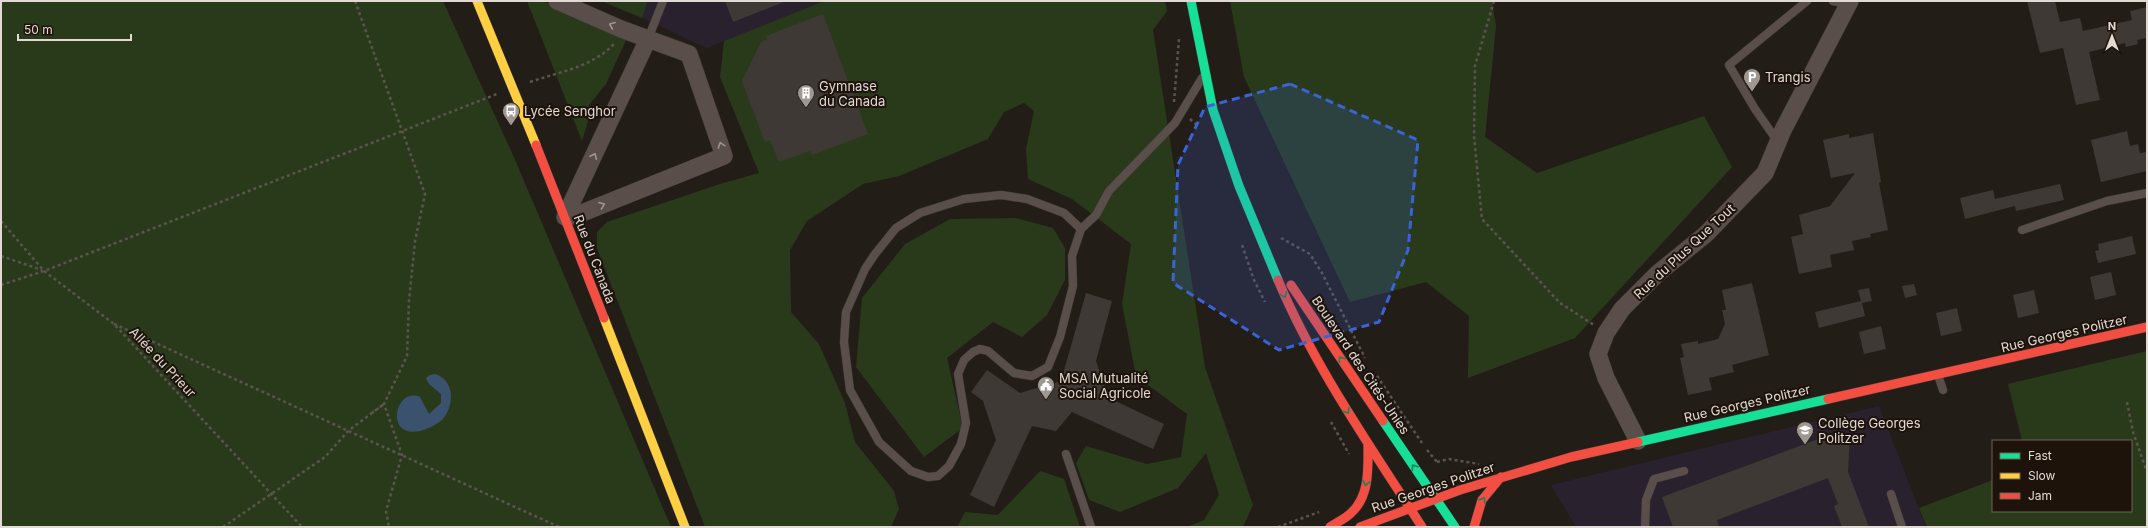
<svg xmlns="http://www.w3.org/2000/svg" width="2148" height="528" viewBox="0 0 2148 528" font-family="Inter,sans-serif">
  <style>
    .education { fill: #29212e }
    .green { fill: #293a1b }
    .water { fill: #3b526f }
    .building { fill: #3e3935 }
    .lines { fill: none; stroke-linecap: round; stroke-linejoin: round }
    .lane-casing { stroke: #3d3733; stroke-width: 9 }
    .street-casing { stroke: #3d3733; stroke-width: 18 }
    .fast-casing { stroke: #3d3733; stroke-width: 10 }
    .slow-casing { stroke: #3d3733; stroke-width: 10 }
    .jam-casing { stroke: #3d3733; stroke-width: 10 }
    .path { stroke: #5c5351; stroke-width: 2.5; stroke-dasharray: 3 3; stroke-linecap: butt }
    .lane { stroke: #5a4e4b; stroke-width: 8 }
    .street { stroke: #5a4e4b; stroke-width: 17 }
    .fast { stroke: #16e098; stroke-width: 9 }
    .slow { stroke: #ffcf43; stroke-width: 9 }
    .jam { stroke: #f24e42; stroke-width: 9 }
    .oneway { stroke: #9e9490 }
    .oneway2 { stroke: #1a8459 }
    .marked { fill: #3a63d7; fill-opacity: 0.2; stroke: #3a63d7; stroke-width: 3; stroke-dasharray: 8 5; stroke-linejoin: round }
    .labels { text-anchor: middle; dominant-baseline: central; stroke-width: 4; stroke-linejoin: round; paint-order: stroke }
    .poi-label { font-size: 13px; fill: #e1d9d4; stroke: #1e130b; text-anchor: start }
    .street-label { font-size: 13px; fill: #e1d9d4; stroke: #1e130b }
  </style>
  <rect width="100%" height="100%" fill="#231d18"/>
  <path class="education" d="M648 1H824L707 48 642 18Z
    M1879 406 1926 527H1576L1551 485Z"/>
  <path class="green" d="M1 1H443L516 162 671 527H1Z
    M527 1H543L627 38 606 84 589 105 588 121 582 141Z
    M601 1H648L642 18Z
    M824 1H1165L1167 11 1153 30 1205 367 1253 505 1243 527H1187L1204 520 1219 495 1206 453 1178 488 1120 512 1089 500 1076 463 1086 446 1147 464 1181 457 1187 414 1136 376 1122 304 1131 244 1072 199 1028 179 1026 149 1034 111 1024 103 1004 112 988 139 899 176 863 184 807 221 790 250 791 312 819 344 845 403 855 442 894 491 899 509 891 527H705L597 248V232L607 222 720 184 759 173 720 77 724 41Z
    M1230 1H1492L1496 26 1485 137 1537 173 1704 116 1732 167 1575 338 1468 378 1469 316 1426 282 1350 302 1244 77Z
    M1016 218 1053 228 1065 248V280L1047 315 1022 337 993 322 947 358 963 428 924 457 856 367 862 298 905 244 950 219Z
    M2147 351V527H1927L1919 508 1993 480V511H2131V441H2022L2008 384Z
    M1040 471 1064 479 1080 527H957L965 512 998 515Z"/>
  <path class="water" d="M435 374C455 380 455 406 442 420 436 425 427 429 420 431 384 439 395 386 420 397L429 414 441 403V394L429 384 426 378 430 375Z"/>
  <path class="building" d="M725 1H783L784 2 733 22Z
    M2027 1H2055L2060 22 2080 18 2083 31 2132 20 2130 11 2147 7V38L2137 40 2138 44 2126 47 2125 43 2089 52 2100 100 2076 105 2063 48 2040 53Z
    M823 14 868 134 812 155 810 151 779 162 770 140 765 142 742 81 761 42 768 39 766 36Z
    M2127 131 2130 146 2138 144 2140 153 2147 152V171L2101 182 2091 140Z
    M1873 133 1881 182 1879 183 1888 230 1870 234 1871 237 1852 241 1854 250 1830 255 1832 267 1799 274 1791 237 1803 234 1799 215 1830 206 1855 173 1831 178 1823 140 1849 134V138Z
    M2060 184 2064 200 2016 211 2015 206 1965 219 1960 198 1993 190 1995 199Z
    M2132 236 2136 254 2098 263 2095 251 2099 250 2098 244Z
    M2111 272 2116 295 2095 300 2090 277Z
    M1752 283 1769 355 1732 365 1734 372 1709 378 1712 390 1688 395 1680 358 1684 357 1681 344 1698 341V344L1718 339 1725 324 1722 310H1726L1722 290Z
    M1914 284 1917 295 1905 298 1902 286Z
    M1869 288 1872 301 1862 303 1865 316 1819 328 1815 312 1861 301 1858 290Z
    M2034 290 2039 313 2018 318 2013 295Z
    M1086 293 1112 301 1096 361 1109 398 1164 424 1153 449 1072 412 1056 431 1032 426 994 507 970 495 996 440 983 401 971 392 987 370 1020 393 1061 381Z
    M1957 308 1962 331 1941 336 1936 313Z
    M1881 326 1886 349 1864 354 1859 332Z
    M1850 435 1848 472 1869 527H1842L1834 506 1838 504 1828 478 1717 520 1719 527H1673L1662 497 1821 438Z"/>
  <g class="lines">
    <g class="lane-casing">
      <path id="lane" d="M1833 1 1848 4
        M648 39 663 1
        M1778 142 1755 109 1729 65 1807 1
        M1081 229 1072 256 1073 286 1060 337 1048 367 1032 376 1014 373 988 351 980 349 973 352 964 360 958 374 966 423 961 444 949 466 938 476 928 477 911 471 879 442 850 390 844 342 846 312 865 269 875 254 896 228 920 213 964 199 1001 195 1027 199 1064 213 1081 229 1096 215 1109 191 1175 123 1202 78
        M2022 230 2107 201 2147 193
        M1938 375 1943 390
        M1066 454 1091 527
        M1891 494 1902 527
        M1645 527 1646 500 1654 479 1684 471"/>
    </g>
    <g class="street-casing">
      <path id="street" d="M557 1 621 29 689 54 724 156 577 215 565 217
        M565 217 648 39
        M1638 441 1606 378 1598 354 1606 333 1622 309 1657 274 1706 234 1765 173 1783 130 1850 1"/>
    </g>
    <g class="fast-casing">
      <path id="fast" d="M1191 1 1213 110 1239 186 1278 280
        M1383 421 1455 527
        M1638 442 1828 399"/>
    </g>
    <g class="slow-casing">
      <path id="slow" d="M477 1 536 145
        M604 318 685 527"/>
    </g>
    <g class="jam-casing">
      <path id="jam" d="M536 145 604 318
        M1278 280C1315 368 1371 447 1422 527
        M1291 285 1383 421
        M1828 399 2147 327
        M1330 527C1337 522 1345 519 1351 513 1370 496 1368 468 1368 445
        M1360 527 1460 490 1571 457 1638 442
        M1474 527 1482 500 1501 477"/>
    </g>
    <path class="path" d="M355 1 425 194 415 241 409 301 407 356 384 404 402 455 386 511 389 527
      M1494 1 1475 66 1474 136 1482 219 1560 303 1594 325
      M530 82C561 71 591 68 615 43
      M1174 102 1179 39
      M1190 119 1198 126
      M1 221 44 271 114 324 302 527
      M1281 238 1310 254 1322 273 1365 358
      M1242 245 1254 280 1265 302
      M1 256 42 270
      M1 285 44 271 497 94
      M114 324 559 527
      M1377 376 1422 443
      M2127 402 2133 432 2147 472
      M1331 422 1349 454
      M1427 450 1437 462
      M1437 462 1449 459 1479 464
      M223 527 325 457 348 431 384 404 369 415
      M1278 527 1319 512"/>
    <use href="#lane" class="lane"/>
    <use href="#street" class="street"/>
    <use href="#fast" class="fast"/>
    <use href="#slow" class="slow"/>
    <use href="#jam" class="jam"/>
  </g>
  <defs><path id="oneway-chevron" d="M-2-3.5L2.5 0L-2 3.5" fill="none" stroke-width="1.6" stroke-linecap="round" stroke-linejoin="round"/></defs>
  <g class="oneway">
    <use href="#oneway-chevron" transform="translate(612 25) rotate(-157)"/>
    <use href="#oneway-chevron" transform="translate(721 145) rotate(-108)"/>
    <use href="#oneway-chevron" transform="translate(594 156) rotate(-65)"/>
    <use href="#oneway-chevron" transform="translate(602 205) rotate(-22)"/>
  </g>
  <g class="oneway2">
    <use href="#oneway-chevron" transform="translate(1284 295) rotate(68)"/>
    <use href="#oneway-chevron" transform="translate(1341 359) rotate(-124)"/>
    <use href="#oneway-chevron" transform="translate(1347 411) rotate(58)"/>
    <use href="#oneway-chevron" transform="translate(1414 467) rotate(-124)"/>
    <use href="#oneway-chevron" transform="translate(1366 483) rotate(102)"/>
    <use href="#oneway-chevron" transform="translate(1483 500) rotate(-59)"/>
  </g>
  <path class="marked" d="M1290 84 1418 140 1408 250 1379 322 1279 350 1173 283 1178 165 1205 107Z"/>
  <defs>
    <g id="parking-pin" transform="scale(0.9)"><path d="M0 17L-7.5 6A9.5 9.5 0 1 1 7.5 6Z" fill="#9e9792" stroke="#1e130b"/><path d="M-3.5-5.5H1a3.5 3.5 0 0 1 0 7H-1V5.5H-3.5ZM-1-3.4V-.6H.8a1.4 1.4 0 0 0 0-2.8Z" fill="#fff"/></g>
    <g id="building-pin" transform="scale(0.9)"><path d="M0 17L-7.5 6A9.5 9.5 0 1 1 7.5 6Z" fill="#9e9792" stroke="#1e130b"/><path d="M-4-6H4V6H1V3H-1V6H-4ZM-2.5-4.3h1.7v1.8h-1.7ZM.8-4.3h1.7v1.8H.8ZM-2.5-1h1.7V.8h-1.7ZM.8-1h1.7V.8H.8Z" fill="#fff"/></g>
    <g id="bus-pin" transform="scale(0.9)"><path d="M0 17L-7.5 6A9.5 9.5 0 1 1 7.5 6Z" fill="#9e9792" stroke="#1e130b"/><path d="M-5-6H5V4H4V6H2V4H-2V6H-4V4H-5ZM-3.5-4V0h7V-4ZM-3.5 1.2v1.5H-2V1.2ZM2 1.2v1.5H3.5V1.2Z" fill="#fff"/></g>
    <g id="civic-pin" transform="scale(0.9)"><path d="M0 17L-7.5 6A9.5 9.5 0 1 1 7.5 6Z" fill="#9e9792" stroke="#1e130b"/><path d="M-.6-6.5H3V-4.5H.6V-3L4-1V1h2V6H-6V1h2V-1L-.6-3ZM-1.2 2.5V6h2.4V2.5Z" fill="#fff"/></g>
    <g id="school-pin" transform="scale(0.9)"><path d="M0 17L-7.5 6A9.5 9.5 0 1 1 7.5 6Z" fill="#9e9792" stroke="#1e130b"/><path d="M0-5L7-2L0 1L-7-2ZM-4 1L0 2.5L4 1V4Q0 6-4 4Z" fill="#fff"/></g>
  </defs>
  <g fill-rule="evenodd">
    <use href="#parking-pin" x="1752" y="77"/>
    <use href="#building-pin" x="806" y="93"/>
    <use href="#bus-pin" x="511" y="111"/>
    <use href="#civic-pin" x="1046" y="385"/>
    <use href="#school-pin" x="1805" y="430"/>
  </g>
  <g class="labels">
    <g class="poi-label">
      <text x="1765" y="77">Trangis</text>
      <text x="819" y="86">Gymnase<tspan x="819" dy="15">du Canada</tspan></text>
      <text x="524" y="111">Lycée Senghor</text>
      <text x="1059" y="378">MSA Mutualité<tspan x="1059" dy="15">Social Agricole</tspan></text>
      <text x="1818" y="423">Collège Georges<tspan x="1818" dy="15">Politzer</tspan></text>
    </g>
    <g class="street-label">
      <text transform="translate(1684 251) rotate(-43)">Rue du Plus Que Tout</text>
      <text transform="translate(595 259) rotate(69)">Rue du Canada</text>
      <text transform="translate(2064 333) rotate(-13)">Rue Georges Politzer</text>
      <text transform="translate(163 362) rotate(47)">Allée du Prieur</text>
      <text transform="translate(1361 365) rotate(56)">Boulevard des Cités-Unies</text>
      <text transform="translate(1747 403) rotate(-13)">Rue Georges Politzer</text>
      <text transform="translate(1433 487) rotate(-19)">Rue Georges Politzer</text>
    </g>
  </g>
  <rect width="2148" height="528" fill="none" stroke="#e1d9d4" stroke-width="4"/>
  <rect x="1992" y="440" width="140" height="72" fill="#1e130b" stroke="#6c625b"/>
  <rect x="2000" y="453" width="20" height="6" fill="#16e098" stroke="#6c625b"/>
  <text x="2028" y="460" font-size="12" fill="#e1d9d4">Fast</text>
  <rect x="2000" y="473" width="20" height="6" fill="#ffcf43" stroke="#6c625b"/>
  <text x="2028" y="480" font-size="12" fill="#e1d9d4">Slow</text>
  <rect x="2000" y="493" width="20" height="6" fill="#f24e42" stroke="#6c625b"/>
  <text x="2028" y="500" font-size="12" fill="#e1d9d4">Jam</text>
  <g transform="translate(2112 36)" stroke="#1e130b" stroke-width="3" paint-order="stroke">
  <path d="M0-3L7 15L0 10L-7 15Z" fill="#e1d9d4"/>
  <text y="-6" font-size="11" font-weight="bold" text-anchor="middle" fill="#e1d9d4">N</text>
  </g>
  <path d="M18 34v6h113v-6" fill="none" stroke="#e1d9d4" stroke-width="2"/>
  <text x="24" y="34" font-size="12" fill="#e1d9d4" stroke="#1e130b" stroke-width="3" paint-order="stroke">50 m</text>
</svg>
